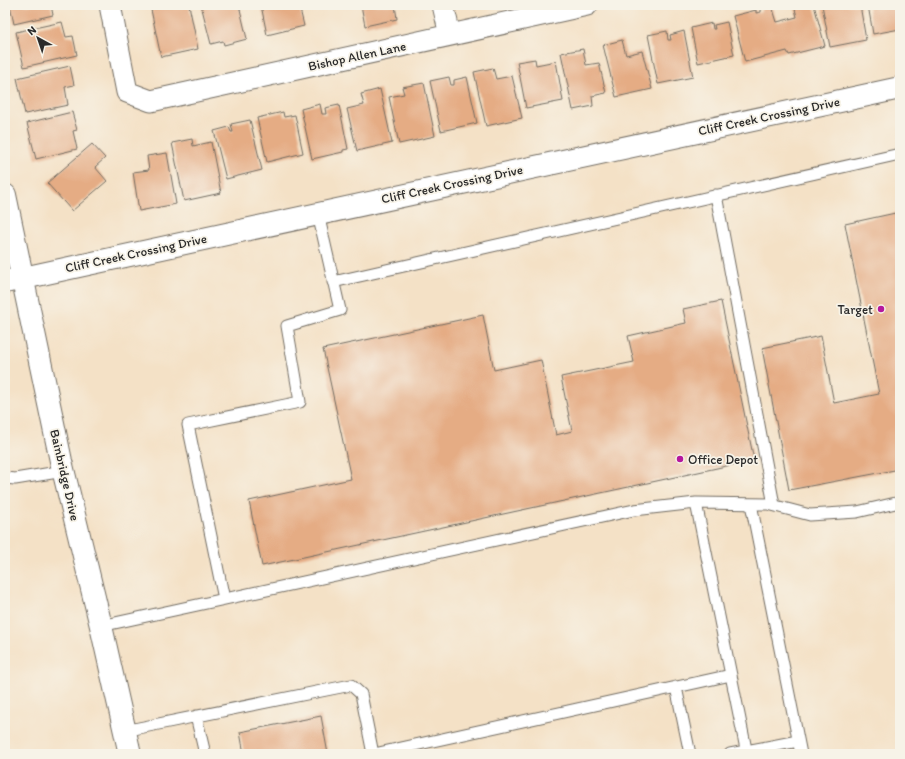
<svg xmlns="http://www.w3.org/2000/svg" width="905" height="759" viewBox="0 0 905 759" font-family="Itim,sans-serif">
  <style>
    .building { fill: #e5ac84 }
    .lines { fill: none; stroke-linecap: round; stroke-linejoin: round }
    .lane-casing { stroke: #716b61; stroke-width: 13 }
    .street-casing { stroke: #716b61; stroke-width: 23 }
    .secondary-casing { stroke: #716b61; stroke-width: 24 }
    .lane { stroke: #fff; stroke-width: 11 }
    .street { stroke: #fff; stroke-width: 21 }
    .secondary { stroke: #fff; stroke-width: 22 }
    .poi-dot { fill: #b5179e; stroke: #f7f3e8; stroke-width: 1.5 }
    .labels { text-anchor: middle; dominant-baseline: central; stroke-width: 3.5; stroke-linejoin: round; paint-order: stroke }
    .street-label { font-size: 13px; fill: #2b2b2b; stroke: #f7f3e8 }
    .poi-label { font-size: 13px; fill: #2b2b2b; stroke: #f7f3e8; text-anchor: end }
  </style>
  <rect width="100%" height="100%" fill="#f7f3e8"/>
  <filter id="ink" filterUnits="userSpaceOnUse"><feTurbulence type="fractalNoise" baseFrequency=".025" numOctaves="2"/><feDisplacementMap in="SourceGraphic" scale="8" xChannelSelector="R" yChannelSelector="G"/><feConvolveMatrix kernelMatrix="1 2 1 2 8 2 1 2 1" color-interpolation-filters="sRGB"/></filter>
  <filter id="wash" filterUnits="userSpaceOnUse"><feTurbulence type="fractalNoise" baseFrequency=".012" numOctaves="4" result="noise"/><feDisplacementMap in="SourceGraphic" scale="16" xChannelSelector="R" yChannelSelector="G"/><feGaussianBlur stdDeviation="0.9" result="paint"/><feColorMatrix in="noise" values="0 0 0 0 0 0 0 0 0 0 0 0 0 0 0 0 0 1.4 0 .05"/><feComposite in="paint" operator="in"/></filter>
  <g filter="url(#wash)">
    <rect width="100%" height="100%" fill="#f4e1c6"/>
    <g id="blocks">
      <path class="building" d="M10 5H51L53 15 14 24Z
        M150 5H189L198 49 161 57Z
        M201 5H239L247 39 224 45 223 41 211 44Z
        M261 5H299L304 26 267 35Z
        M361 5H395L397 19 365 26Z
        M794 5H814L825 46 789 55 787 51 745 62 733 16 756 10V13L761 12V9L772 6 777 22 797 17Z
        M822 5H860L866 40 830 47Z
        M868 5H900V29L873 34Z
        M62 22 66 37 73 36 77 55 24 67 16 32Z
        M727 22 734 55 698 63 691 28 712 23 713 29H715L714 25Z
        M667 31 668 40H671L670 35 684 31 693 77 658 84 648 35Z
        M622 40 626 55 642 51 652 89 616 97 603 45Z
        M583 49 586 65 599 63 606 93 592 96 593 106 573 110 561 53Z
        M535 59 536 65 556 61 563 101 526 108 517 62Z
        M70 66 74 85 65 87 68 105 25 114 17 78Z
        M493 68 496 79 512 76 522 118 486 126 474 72Z
        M449 77 451 85H454V80L467 77 477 123 441 131 430 81Z
        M424 83 435 136 399 144 389 97 404 94 402 87Z
        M380 89 392 143 357 151 347 109 364 105 361 94Z
        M320 104 322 114H326L325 108 339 105 348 149 343 150V152L312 159 301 109Z
        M72 112 77 130 73 131 77 149 36 159 27 123Z
        M283 112 284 117 295 115 303 153 267 162 257 118Z
        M250 120 262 170 226 179 214 131 229 127 231 132H233L231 124Z
        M192 139 193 146 211 142 221 193 184 201 172 143Z
        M92 144 105 158 95 167 107 181 72 211 47 183Z
        M167 153 176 204 139 211 133 172 149 170 147 156Z
        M900 212V469L789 490 762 348 821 336 834 403 879 394 845 224Z
        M721 301 754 460 262 566 249 501 351 479 323 349 483 315 494 370 541 360 556 435 572 431 561 377 634 362 628 336 686 323 683 309Z
        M321 716 328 754H244L240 732Z"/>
    </g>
  </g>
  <g filter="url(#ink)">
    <use href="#blocks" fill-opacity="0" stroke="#716b61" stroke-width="1"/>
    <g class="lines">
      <g class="lane-casing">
        <path id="lane" d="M716 195 774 505
          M333 282 900 154
          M5 478 15 479 64 471
          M696 503 747 754
          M751 504 801 754
          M224 599 188 425 300 402 287 326 340 310 318 214
          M101 626 634 510 696 503 768 504 810 515 857 512 900 502
          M676 687 690 754
          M196 716 205 754
          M124 731 351 685 361 694 373 754
          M374 754 731 675
          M730 754 798 741"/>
      </g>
      <g class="street-casing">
        <path id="street" d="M110 5 127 92 151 101 587 5
          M443 5 450 35"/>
      </g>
      <g class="secondary-casing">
        <path id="secondary" d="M5 195 61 461 101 626 130 754
          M5 282 900 88"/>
      </g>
      <use href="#lane" class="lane"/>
      <use href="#street" class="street"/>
      <use href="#secondary" class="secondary"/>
    </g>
  </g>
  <g class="poi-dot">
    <circle cx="881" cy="309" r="4"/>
    <circle cx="680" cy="459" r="4"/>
  </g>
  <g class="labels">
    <g class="street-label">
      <text transform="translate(357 56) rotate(-12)">Bishop Allen Lane</text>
      <text transform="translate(769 116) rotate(-12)">Cliff Creek Crossing Drive</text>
      <text transform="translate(452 184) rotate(-12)">Cliff Creek Crossing Drive</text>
      <text transform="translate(136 253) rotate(-12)">Cliff Creek Crossing Drive</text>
      <text transform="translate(65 475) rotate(77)">Bainbridge Drive</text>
    </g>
    <g class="poi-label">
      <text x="873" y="309">Target</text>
      <text x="688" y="459" text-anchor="start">Office Depot</text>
    </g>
  </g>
  <rect width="905" height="759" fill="none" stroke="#f7f3e8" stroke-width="20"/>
  <g transform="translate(38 38) rotate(320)" stroke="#f7f3e8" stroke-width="3" paint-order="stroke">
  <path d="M0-3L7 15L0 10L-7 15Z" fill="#2b2b2b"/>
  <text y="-6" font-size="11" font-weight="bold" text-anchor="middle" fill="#2b2b2b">N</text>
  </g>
</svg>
